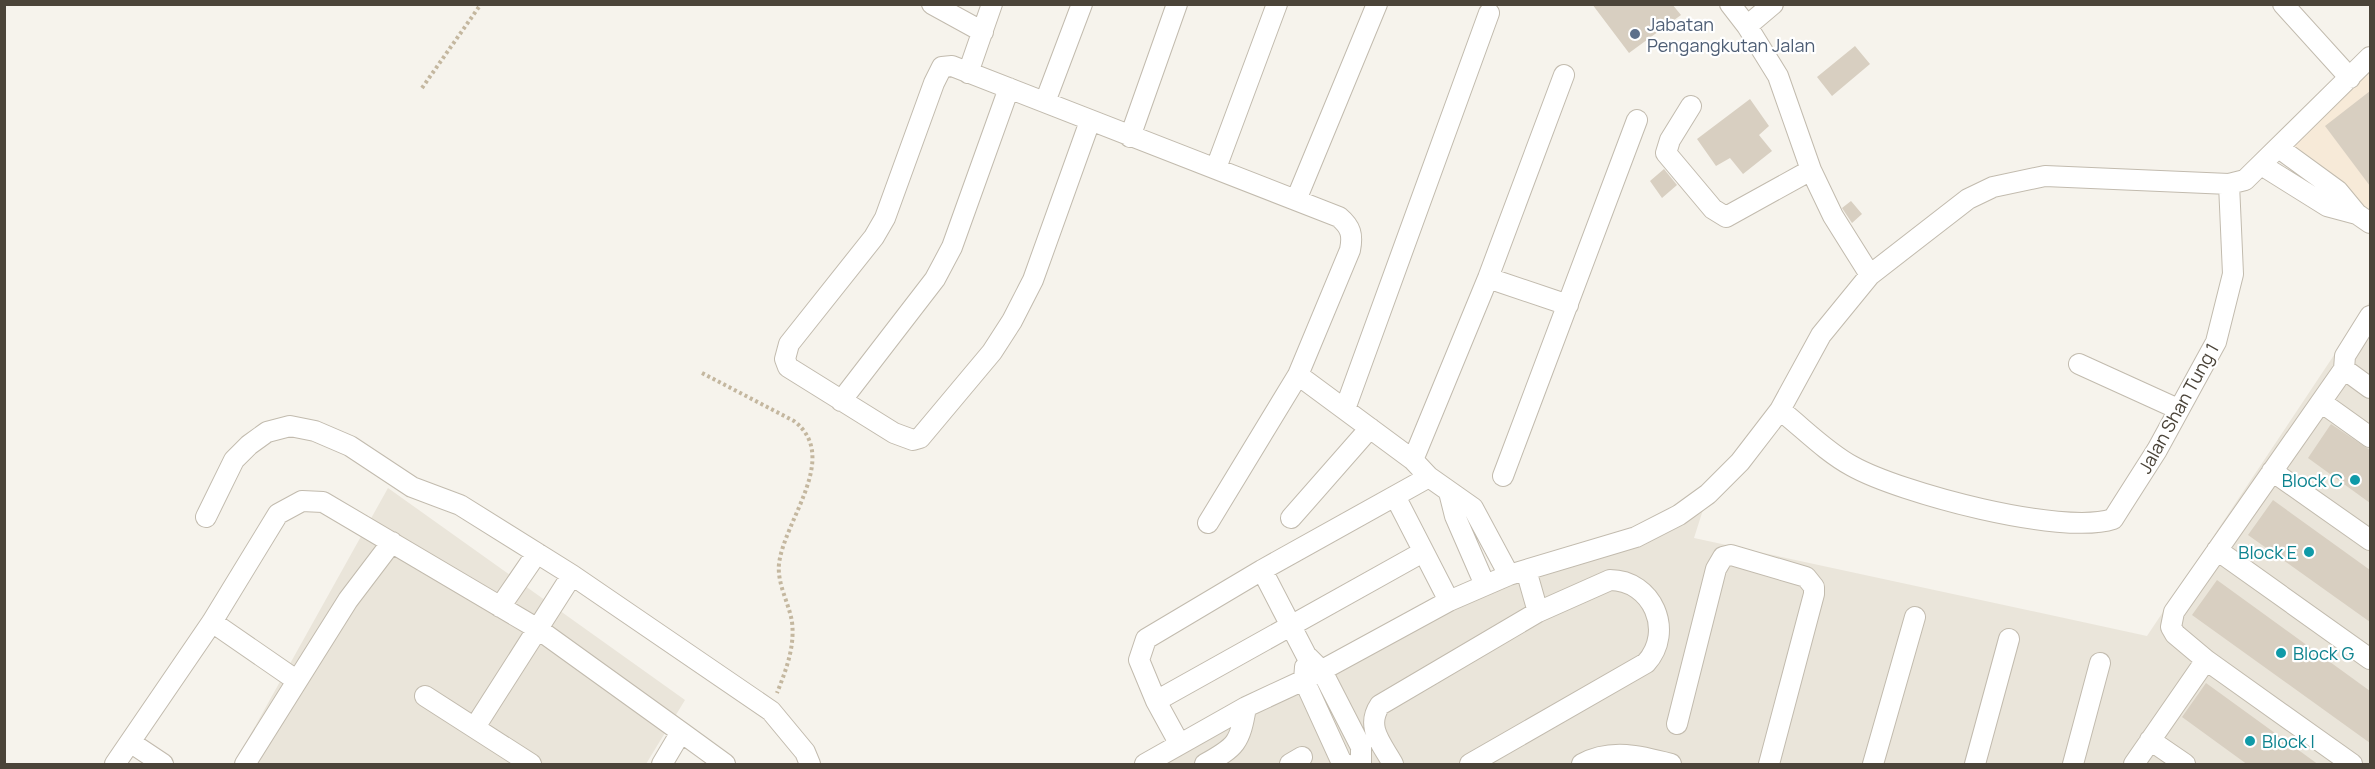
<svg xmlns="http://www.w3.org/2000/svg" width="2375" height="769" viewBox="0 0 2375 769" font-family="Manrope,sans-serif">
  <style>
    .residential { fill: #eae5da }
    .commercial { fill: #f7ead8 }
    .building { fill: #d8cfc1 }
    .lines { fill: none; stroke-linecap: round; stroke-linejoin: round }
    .minor-casing { stroke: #c2bbae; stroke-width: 22 }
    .path { stroke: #c4b79f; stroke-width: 4; stroke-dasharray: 3 3; stroke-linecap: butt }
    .minor { stroke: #fff; stroke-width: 20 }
    .service-dot { fill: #5c6f8a; stroke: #fff; stroke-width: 2 }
    .culture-dot { fill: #0f9aa8; stroke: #fff; stroke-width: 2 }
    .labels { text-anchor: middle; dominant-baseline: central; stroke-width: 4.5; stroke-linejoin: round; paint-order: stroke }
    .service-label { font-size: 18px; fill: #4e5e75; stroke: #fff; text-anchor: start }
    .street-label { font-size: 18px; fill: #4b4439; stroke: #fff }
    .culture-label { font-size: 18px; fill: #0d838f; stroke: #fff; text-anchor: end }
  </style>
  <rect width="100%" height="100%" fill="#f6f3ec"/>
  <path class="residential" d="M2370 301V764H1146L1449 601 1597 551 1708 494 1694 538 2147 636Z
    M388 488 685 700 646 764H234Z"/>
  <path class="commercial" d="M2370 57V223L2278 160Z"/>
  <path class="building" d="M1592 4H1672L1681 15 1629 53Z
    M1855 46 1870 64 1832 96 1817 77Z
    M2370 91V186L2325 126Z
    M1750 99 1769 126 1759 135 1772 151 1743 174 1730 158 1716 166 1697 139Z
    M1664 169 1677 185 1662 198 1650 181Z
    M1851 201 1862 214 1852 223 1842 208Z
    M2331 424 2370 450V503L2308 458Z
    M2273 500 2370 570V622L2248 535Z
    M2217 580 2370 691V743L2192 615Z
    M2206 683 2319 765H2248L2182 717Z"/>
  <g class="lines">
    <g class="minor-casing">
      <path id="minor" d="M932 4 983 32
        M1730 4 1747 26 1778 76 1811 170 1833 216 1870 275
        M2283 4 2350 78
        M1747 26 1773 4
        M968 73 992 4
        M1045 102 1082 4
        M1691 106 1670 140 1666 153 1713 209 1726 217 1811 170
        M1090 121 1033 280 1012 321 992 352 920 438 913 440 894 433 788 367 785 359 789 344 874 237 885 218 934 83 942 67 952 66 1339 217C1351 227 1353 235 1350 250L1298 375 1208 523
        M1130 137 1177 4
        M2279 148 2338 191 2357 214
        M2263 166 2327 206 2357 214 2370 223
        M1216 168 1277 4
        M1296 200 1377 4
        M1488 278 1568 305
        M2370 316 2345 356 2344 369 2370 388
        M2079 364 2178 409
        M2344 369 2174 612 2171 627 2175 634 2206 660 2352 764
        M1298 375 1413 460 1429 477 1473 508 1509 575
        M841 401 935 279 952 247 1009 88
        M2321 402 2370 437
        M1345 409 1489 13
        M1780 410C1803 428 1826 452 1852 466 1900 493 2062 536 2113 519L2157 450 2216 342 2233 274 2229 184
        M1413 460 1488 278 1564 75
        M2272 471 2370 540
        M1503 476 1637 120
        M1449 492 1455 516 1485 585
        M1395 496 1449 601
        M206 517 234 460 249 445 267 432 290 426 315 431 350 446 412 487 460 505 572 575 771 711 805 752 810 764
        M1291 518 1370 428
        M2217 550 2370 659
        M1262 570 1306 655 1322 671 1361 747V764
        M1526 570 1538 612
        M500 607 537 553
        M212 622 296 680
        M1305 667 1304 680 1341 761 1346 764
        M425 696 531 764
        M1156 701 1423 552
        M1677 724 1716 569 1723 557 1731 555 1806 577 1814 587V594L1769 764
        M475 727 572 575
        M681 732 725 764
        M2150 740 2185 764
        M130 742 163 764
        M1179 743 1156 701 1139 660 1146 639 1262 570 1429 477
        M115 764 212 622 278 514 302 501 323 502 538 629 681 732 662 764
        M245 764 348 600 392 542
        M1145 764 1246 707 1304 680 1449 601 1509 575 1636 537 1679 515 1708 494 1740 462 1780 410 1821 335 1870 275 1968 199 1993 187 2045 176 2229 184 2245 180 2370 57
        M1205 764C1236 747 1240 743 1246 707
        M1290 764 1302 757
        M1393 764C1382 744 1365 727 1380 705L1538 612 1610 580C1652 580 1675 631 1646 663L1470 764
        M1582 764C1611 748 1641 756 1671 764
        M1873 764 1915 617
        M1975 764 2009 639
        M2073 764 2100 663
        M2134 764 2206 660"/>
    </g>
    <path class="path" d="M422 88 481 4
      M702 373 794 421C841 457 784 520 779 564 777 584 789 603 792 622 795 647 786 670 777 693"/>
    <use href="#minor" class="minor"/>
  </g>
  <circle class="service-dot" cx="1635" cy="34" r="6"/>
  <g class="culture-dot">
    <circle cx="2355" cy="480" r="6"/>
    <circle cx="2309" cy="552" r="6"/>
    <circle cx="2281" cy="653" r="6"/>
    <circle cx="2250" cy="741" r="6"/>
  </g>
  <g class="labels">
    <g class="service-label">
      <text x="1647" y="24">Jabatan<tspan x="1647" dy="21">Pengangkutan Jalan</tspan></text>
    </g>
    <g class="street-label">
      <text transform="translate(2178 408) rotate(-61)">Jalan Shan Tung 1</text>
    </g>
    <g class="culture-label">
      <text x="2343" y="480">Block C</text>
      <text x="2297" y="552">Block E</text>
      <text x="2293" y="653" text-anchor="start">Block G</text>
      <text x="2262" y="741" text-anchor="start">Block I</text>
    </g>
  </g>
  <rect width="2375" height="769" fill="none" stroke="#4b4439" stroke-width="12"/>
</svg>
